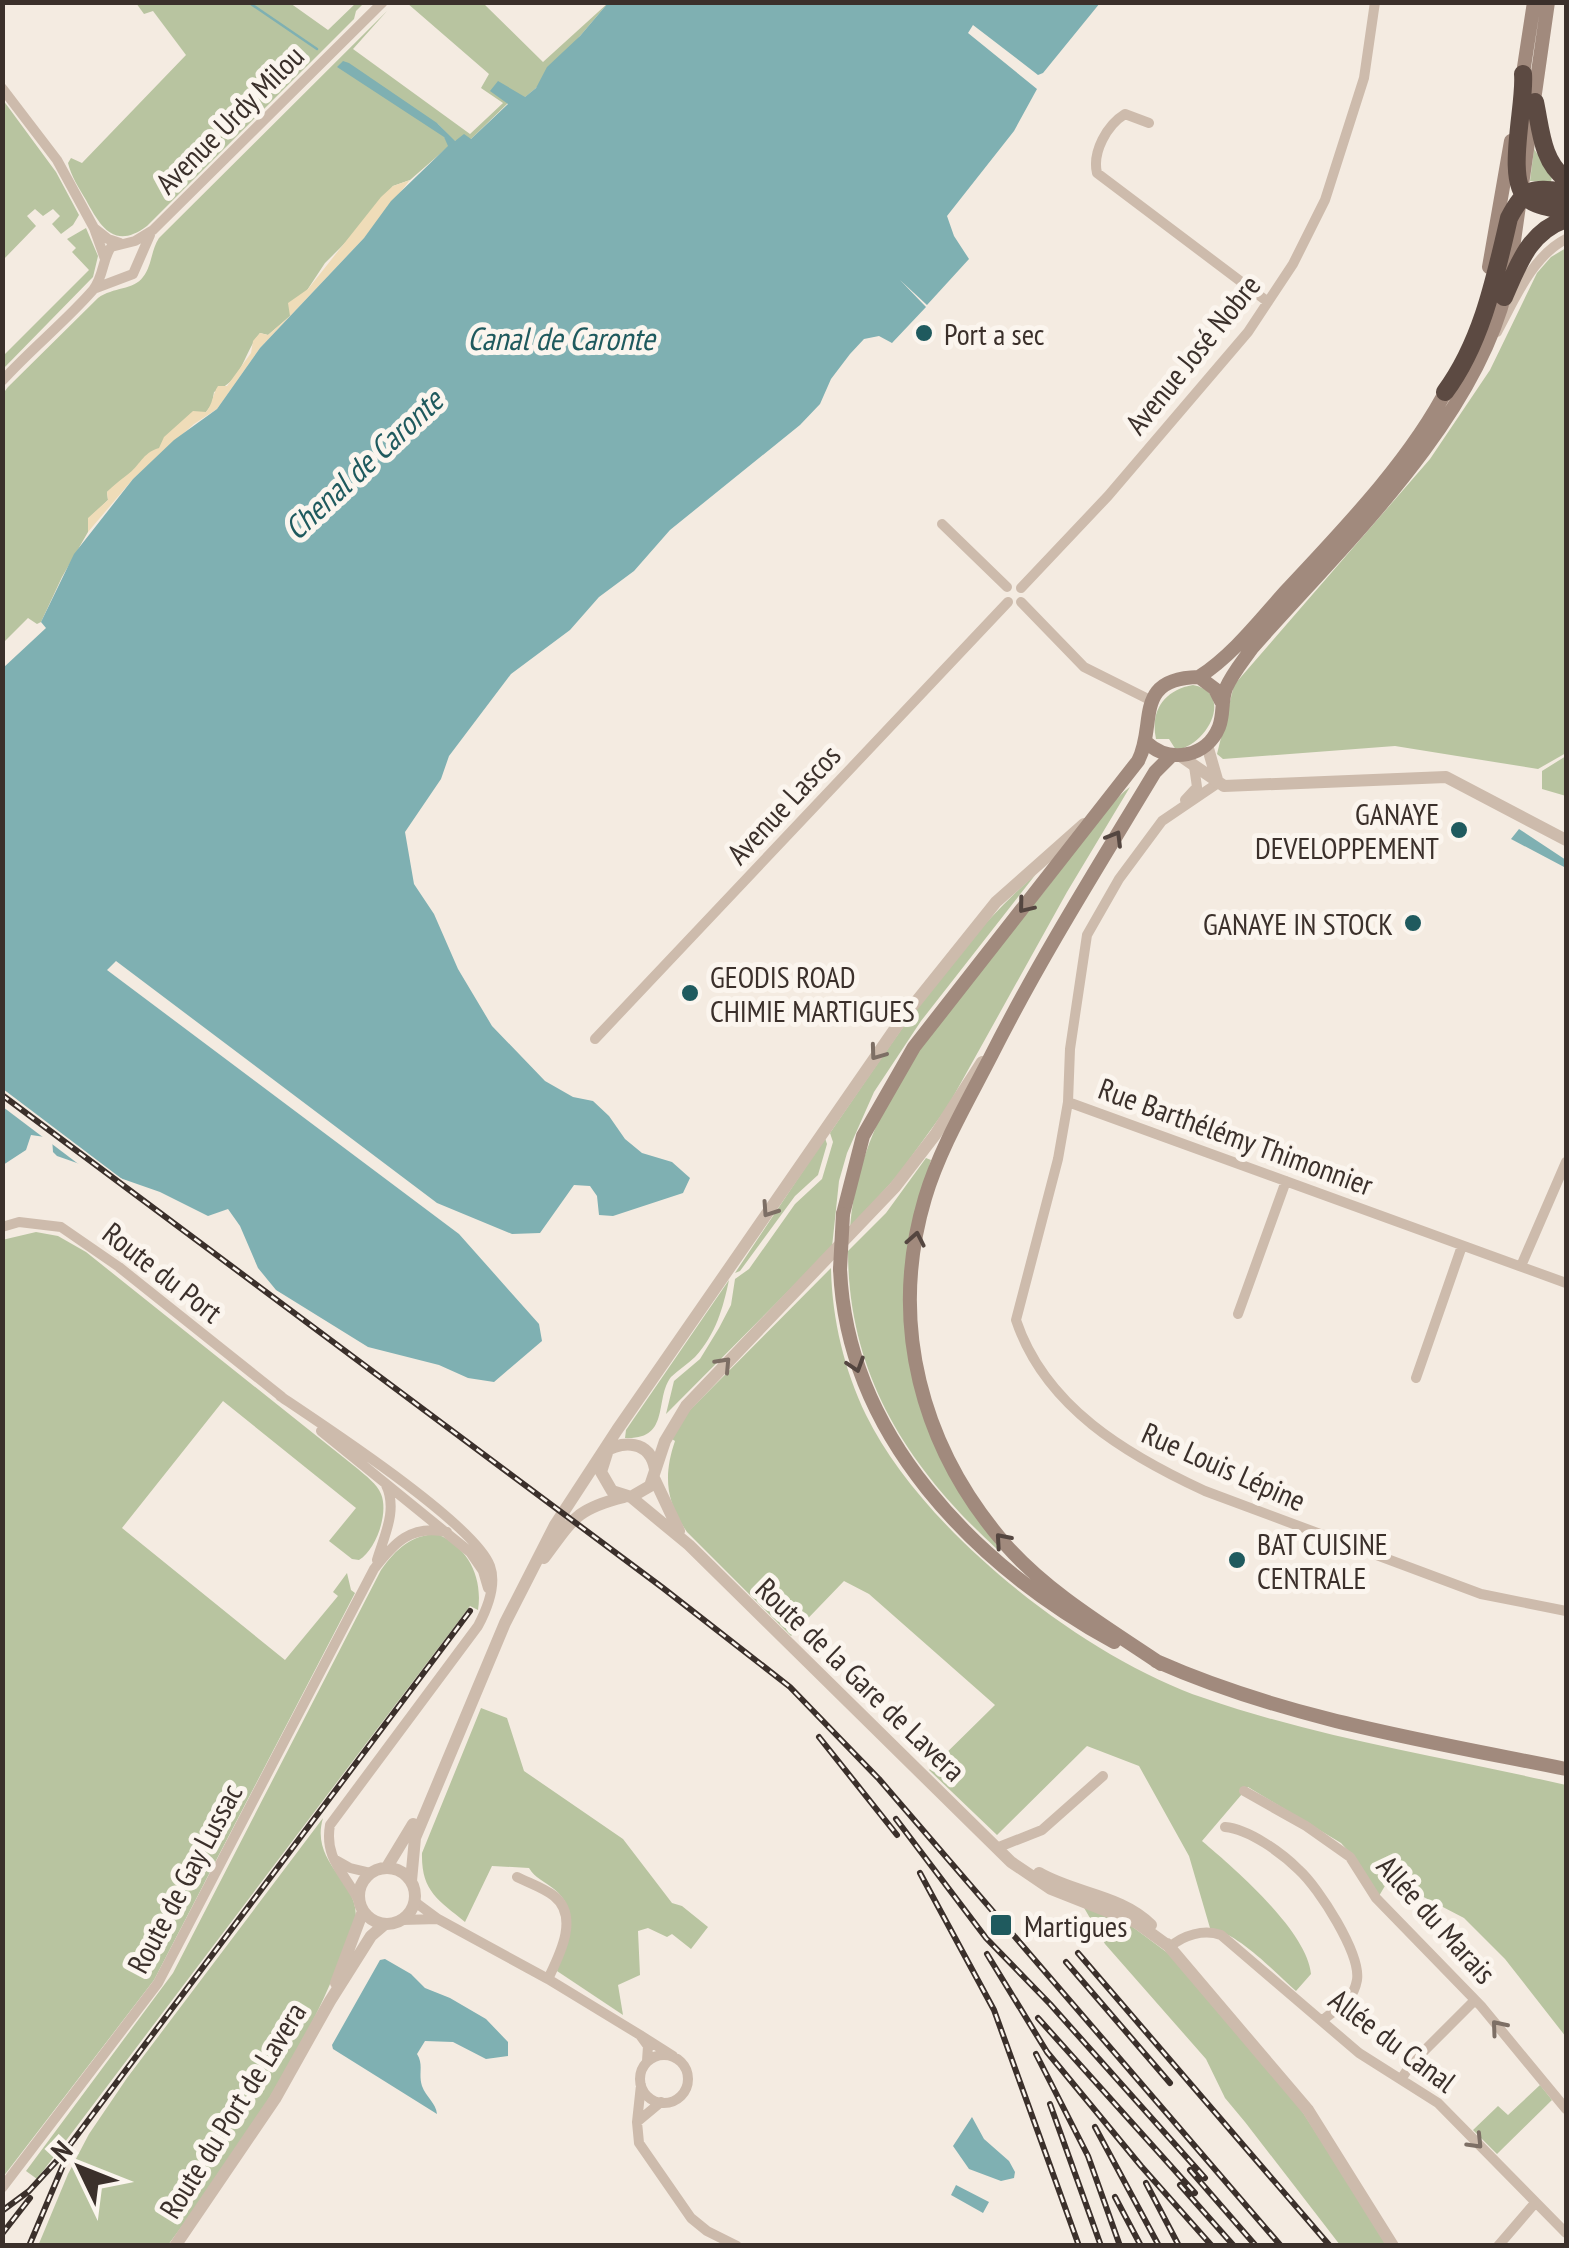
<svg xmlns="http://www.w3.org/2000/svg" width="1569" height="2248" viewBox="0 0 1569 2248" font-family="'PT Sans Narrow',sans-serif">
  <style>
    .green { fill: #b8c4a0 }
    .sand { fill: #efdcb8 }
    .water { fill: #7fb0b2 }
    .pier { fill: #f4ebe1 }
    .lines { fill: none; stroke-linecap: round; stroke-linejoin: round }
    .stream { stroke: #7fb0b2; stroke-width: 2.5 }
    .minor { stroke: #cdbbac; stroke-width: 10 }
    .tertiary { stroke: #cdbbac; stroke-width: 12 }
    .secondary { stroke: #a18a7d; stroke-width: 14 }
    .motorway { stroke: #5c4a42; stroke-width: 18 }
    .rail-casing { stroke: #3b302b; stroke-width: 6 }
    .rail { stroke: #fbf5ee; stroke-width: 2.5; stroke-dasharray: 8; stroke-linecap: butt }
    .secondary-bridge { stroke: #a18a7d; stroke-width: 14 }
    .oneway { stroke: #544640 }
    .oneway2 { stroke: #7d6f65 }
    .poi-dot { fill: #1f5a5e; stroke: #fbf5ee; stroke-width: 4 }
    .labels { text-anchor: middle; dominant-baseline: central; stroke-width: 10; stroke-linejoin: round; paint-order: stroke }
    .street-label { font-size: 30px; fill: #3b302b; stroke: #fbf5ee }
    .poi-label { font-size: 30px; fill: #3b302b; stroke: #fbf5ee; text-anchor: start }
    .water-label { font-size: 32px; font-style: italic; fill: #1f5a5e; stroke: #fbf5ee }
  </style>
  <rect width="100%" height="100%" fill="#f4ebe1"/>
  <path class="green" d="M136 3H290L328 30 356 3H364L356 11 354 19 147 226C115 250 101 228 86 200 79 188 71 176 68 163L71 158 82 163 186 55 153 11 144 14Z
    M407 3H483L543 62 608 3 536 88 524 98 508 103 471 139 454 141 437 123 449 146 410 180 393 186 350 238 325 263 290 316 268 335 260 333C243 353 244 380 214 392L212 404 206 412 107 492 108 500 89 518 88 532 62 577 41 622 37 624 28 618 3 643 2 395 8 387 98 298C113 287 134 290 143 277 152 266 151 250 159 238L387 11 353 49 470 134 503 103 481 88 489 74Z
    M3 100 56 172 79 215 73 225 61 234 52 224 60 216 53 209 43 216 35 209 27 216 36 226 3 260Z
    M1534 149 1552 176 1551 182 1530 181Z
    M86 228 98 256 93 277 3 369V356L89 270 72 252 76 248 67 239Z
    M1566 248V753L1538 769 1395 746 1223 759 1217 754 1234 685 1430 459 1490 370 1537 273 1551 257Z
    M1193 685C1235 693 1207 746 1176 750L1169 739H1156C1150 711 1164 690 1193 685Z
    M1566 756V796L1542 789V771Z
    M1130 787 1067 892 948 1106 898 1175 850 1228C860 1093 967 989 1047 888 1068 861 1105 805 1130 787Z
    M1036 874 921 1021 874 1092 847 1153 839 1181 832 1247 666 1414 674 1381 700 1359 719 1328 731 1305 735 1279 749 1269 795 1204 822 1179 833 1142 830 1133C889 1047 957 942 1036 874Z
    M825 1138 827 1144 818 1175 795 1196 740 1271 735 1273Z
    M926 1158 931 1160C895 1270 893 1370 949 1474 963 1501 989 1524 999 1551 909 1469 848 1376 848 1251L886 1213Z
    M36 1232 58 1236 86 1252 358 1469C366 1476 377 1484 381 1494 389 1513 376 1550 359 1560L352 1559 329 1541 356 1508 223 1401 122 1528 285 1660 338 1596 333 1592 347 1573 351 1590 355 1593 154 1980 3 2177 2 1240Z
    M831 1268C832 1319 844 1369 866 1415 922 1530 1083 1657 1204 1698 1322 1739 1445 1757 1566 1785V2037L1505 1959 1464 1918 1389 1879 1379 1896 1359 1863 1341 1843 1248 1787 1202 1841C1234 1868 1307 1931 1311 1974L1296 1991C1272 1970 1241 1935 1210 1928L1189 1856 1139 1766 1087 1746 997 1835 929 1770 995 1705 869 1594 844 1581 791 1636 687 1532C666 1502 663 1476 675 1441L672 1439 688 1412Z
    M729 1280C723 1308 716 1334 695 1357 688 1364 678 1370 671 1377 654 1399 671 1440 625 1438L626 1430Z
    M437 1534C468 1547 483 1577 478 1610L470 1606 37 2179 26 2171 173 1973 381 1570C396 1549 411 1535 437 1534Z
    M481 1708 507 1718 524 1771 623 1839 672 1903 682 1906 708 1927 691 1949 672 1934 667 1937 648 1928 638 1931 640 1975 618 1985 623 2015 557 1971C565 1943 582 1911 554 1889 544 1881 535 1878 529 1868L492 1866 465 1922C438 1900 421 1891 422 1853Z
    M323 1818C309 1865 363 1883 355 1922 352 1937 344 1952 338 1965 302 2057 228 2166 168 2245L38 2246 68 2174 89 2134 127 2078Z
    M1083 1906 1126 1922 1169 1954 1300 2108 1388 2245H1340L1245 2122 1225 2098 1206 2059 1105 1944Z
    M1540 2085 1552 2100 1497 2154 1473 2130 1498 2106 1508 2115Z"/>
  <path class="sand" d="M410 180 364 238 260 348 217 409 194 424 133 479 88 532V518L108 500 107 492C114 485 119 481 127 475 140 466 142 453 159 448L164 437 193 411 206 412C213 404 212 395 218 386H227L251 353 253 341 260 333 268 335 290 316 288 303 308 289 381 197 393 186Z"/>
  <path class="water" d="M608 3H1100L1043 73 1038 75 973 25 968 33 1037 89 1014 131 947 216 954 236 969 259 927 305 900 280 926 307 892 343 879 336 864 339 850 354 831 379 820 404 800 425 670 530 634 571 599 597 570 630 511 674 449 756 441 779 405 832 414 884 434 914 458 969 492 1026 545 1081 573 1097 593 1101 609 1116 625 1139 642 1153 672 1162 690 1178 683 1193 613 1216 599 1215 597 1196 590 1186 574 1185 540 1233 512 1234 437 1203 116 961 107 970 459 1234 539 1324 542 1341 494 1382 468 1378 439 1365 368 1347 276 1290 258 1268 240 1226 228 1209 208 1216 160 1192 57 1156 53 1152 52 1138 31 1135 26 1150 3 1165V668L46 628 41 622 74 554 133 479 174 440 217 409 260 348 364 238 391 201 448 146 444 137 337 67 343 61 349 63 437 123 455 141 464 134 471 139 508 104 490 91 498 81 525 97 536 88 547 67 580 36Z
    M1519 829 1566 860V868L1511 839Z
    M385 1959 411 1974 425 1988 450 1998 486 2019 508 2042V2056L486 2059 453 2042 425 2041 417 2054C424 2065 418 2073 422 2086 426 2097 436 2103 437 2114L333 2049 332 2045 380 1960Z
    M972 2117 984 2139 1009 2161 1015 2172 1014 2178 1001 2181 969 2169 953 2146Z
    M956 2185 989 2202 983 2213 951 2195Z"/>
  <path class="pier" d="M3 1089 134 1188 89 1172 3 1107Z"/>
  <g class="lines">
    <path class="stream" d="M248 2 317 49"/>
    <path class="minor" d="M2 88 57 160 94 228
      M1149 123 1125 114C1107 125 1092 152 1097 173L1268 302
      M105 259 94 228 108 239 120 243
      M96 288 133 274 150 235
      M1497 332C1514 301 1532 256 1566 239
      M2 381C31 349 65 322 93 290 104 276 102 260 111 247L135 241 153 230 383 2
      M942 524 1007 587
      M1021 588 1108 496 1248 332 1293 264 1325 200 1364 78 1375 2
      M1021 602 1084 667 1152 701
      M1218 783 1162 821 1119 879 1087 935 1070 1049 1068 1102 1058 1159 1016 1320C1045 1407 1127 1455 1205 1491L1481 1594 1566 1611
      M1185 800 1197 787 1194 766
      M595 1039 1008 602
      M1068 1102 1566 1283
      M2 1227 19 1222 61 1227 119 1267 282 1397
      M1521 1266 1566 1162
      M1238 1314 1286 1181
      M1416 1378 1462 1246
      M280 1396C323 1425 475 1524 490 1566 497 1585 487 1609 478 1626L330 1825C324 1859 345 1873 359 1901
      M321 1431 470 1552 483 1571 488 1588
      M377 1560C384 1536 398 1510 386 1485
      M1244 1791 1306 1826 1350 1857 1376 1898 1481 2006 1566 2109
      M1225 1827C1249 1829 1282 1853 1299 1870 1319 1888 1361 1954 1357 1980 1353 2002 1338 2007 1323 2020
      M999 1847 1042 1830 1103 1776
      M334 1859 350 1868 371 1873
      M517 1877C529 1883 544 1888 554 1896 580 1917 559 1956 548 1979
      M438 1919 548 1979 640 2035
      M402 1920 438 1919 415 1902
      M1170 1947C1183 1935 1204 1929 1221 1935L1359 2053 1438 2103 1566 2233
      M640 2079a24 24 0 1 1 48 0a24 24 0 1 1-48 0Z
      M647 2061 648 2046 640 2035 673 2056
      M1402 2078 1411 2064 1475 2000
      M641 2085 637 2122 661 2102
      M637 2122 639 2143 691 2218 707 2231 737 2246
      M2 2188 158 1983 374 1569C394 1543 411 1524 447 1532
      M1498 2246 1535 2203"/>
    <path class="tertiary" d="M1207 745 1218 783
      M1182 757 1224 786 1446 777 1566 840
      M602 1453C623 1440 650 1440 655 1469
      M607 1453 601 1472 612 1491 631 1497 650 1486 665 1441 686 1406 895 1187 935 1135 982 1062
      M654 1478 679 1531
      M631 1497 689 1545 1011 1862 1051 1889 1137 1923 1170 1947
      M544 1558C573 1519 576 1509 624 1497
      M387 1867 413 1824
      M359 1896a28 28 0 1 1 56 0a28 28 0 1 1-56 0Z
      M1039 1873C1075 1894 1121 1895 1151 1925
      M411 1881 415 1838 505 1623 555 1525 617 1430 899 1023 996 902 1084 824
      M1167 1944 1308 2110 1393 2246
      M336 1983 363 1911
      M175 2246 275 2099 330 2001 371 1936 385 1924"/>
    <path class="secondary" d="M1522 80 1534 2
      M1489 267 1511 141
      M1510 269 1548 2
      M1199 677C1233 655 1259 621 1286 591 1342 531 1411 460 1448 387
      M1147 743C1170 764 1207 757 1219 727 1224 714 1221 701 1226 688 1232 674 1243 661 1252 648 1341 547 1473 424 1506 290
      M843 1214 863 1136 914 1047 1138 761C1157 725 1132 678 1199 677L1215 689 1221 701
      M840 1269C847 1436 975 1565 1114 1642
      M1156 1661C1287 1719 1427 1741 1566 1769
      M1161 1664C1108 1628 1048 1593 1005 1544 921 1447 888 1323 925 1198 940 1148 968 1101 992 1054 1041 957 1099 865 1155 772L1171 756"/>
    <path class="motorway" d="M1523 74C1526 104 1504 181 1528 199 1539 207 1554 208 1566 210
      M1535 102C1541 130 1542 162 1566 179
      M1504 297C1519 263 1529 232 1566 219
      M1445 392C1482 342 1495 278 1509 218 1526 186 1533 188 1566 192"/>
    <g class="rail-casing">
      <path id="rail" d="M2 1095 663 1588 790 1687 879 1779 1281 2246
        M819 1737 897 1835
        M896 1819 986 1938 1050 2004 1205 2178
        M920 1873 994 2010 1079 2246
        M1078 1953 1330 2246
        M987 1954 1047 2052 1141 2166 1212 2246
        M1066 1962 1170 2083
        M1038 2018 1195 2193
        M1036 2054 1088 2156 1120 2246
        M1050 2104 1101 2246
        M1095 2127 1159 2246
        M1190 2170 1256 2246
        M1146 2183 1179 2246
        M1180 2185 1234 2246
        M1115 2197 1141 2246
        M2 2211 29 2191 63 2154 470 1611
        M2 2234 30 2198
        M29 2246 64 2163"/>
    </g>
    <use href="#rail" class="rail"/>
    <path class="secondary-bridge" d="M840 1269 843 1214"/>
  </g>
  <defs><path id="oneway-chevron" d="M-2-3.5L2.5 0L-2 3.5" fill="none" stroke-width="1.6" stroke-linecap="round" stroke-linejoin="round" transform="scale(2.5)"/></defs>
  <g class="oneway">
    <use href="#oneway-chevron" transform="translate(1115 838) rotate(-59)"/>
    <use href="#oneway-chevron" transform="translate(1025 906) rotate(129)"/>
    <use href="#oneway-chevron" transform="translate(916 1239) rotate(-79)"/>
    <use href="#oneway-chevron" transform="translate(856 1365) rotate(72)"/>
    <use href="#oneway-chevron" transform="translate(1002 1540) rotate(-131)"/>
  </g>
  <g class="oneway2">
    <use href="#oneway-chevron" transform="translate(877 1053) rotate(126)"/>
    <use href="#oneway-chevron" transform="translate(769 1210) rotate(124)"/>
    <use href="#oneway-chevron" transform="translate(724 1364) rotate(-47)"/>
    <use href="#oneway-chevron" transform="translate(1498 2027) rotate(-130)"/>
    <use href="#oneway-chevron" transform="translate(1476 2142) rotate(46)"/>
  </g>
  <g class="poi-dot">
    <circle cx="924" cy="333" r="10"/>
    <circle cx="1459" cy="830" r="10"/>
    <circle cx="1413" cy="923" r="10"/>
    <circle cx="690" cy="993" r="10"/>
    <circle cx="1237" cy="1560" r="10"/>
    <rect x="989" y="1913" width="24" height="24" rx="5"/>
  </g>
  <g class="labels">
    <g class="street-label">
      <text transform="translate(229 119) rotate(-45)">Avenue Urdy Milou</text>
      <text transform="translate(1192 354) rotate(-51)">Avenue José Nobre</text>
      <text transform="translate(783 804) rotate(-47)">Avenue Lascos</text>
      <text transform="translate(1236 1136) rotate(20)">Rue Barthélémy Thimonnier</text>
      <text transform="translate(163 1272) rotate(38)">Route du Port</text>
      <text transform="translate(1224 1466) rotate(24)">Rue Louis Lépine</text>
      <text transform="translate(861 1679) rotate(44)">Route de la Gare de Lavera</text>
      <text transform="translate(184 1878) rotate(-62)">Route de Gay Lussac</text>
      <text transform="translate(1437 1919) rotate(48)">Allée du Marais</text>
      <text transform="translate(1393 2040) rotate(37)">Allée du Canal</text>
      <text transform="translate(232 2110) rotate(-58)">Route du Port de Lavera</text>
    </g>
    <g class="poi-label">
      <text x="944" y="333">Port a sec</text>
      <text x="1439" y="813" text-anchor="end">GANAYE<tspan x="1439" dy="34">DEVELOPPEMENT</tspan></text>
      <text x="1393" y="923" text-anchor="end">GANAYE IN STOCK</text>
      <text x="710" y="976">GEODIS ROAD<tspan x="710" dy="34">CHIMIE MARTIGUES</tspan></text>
      <text x="1257" y="1543">BAT CUISINE<tspan x="1257" dy="34">CENTRALE</tspan></text>
      <text x="1024" y="1925">Martigues</text>
    </g>
    <g class="water-label">
      <text x="561" y="338">Canal de Caronte</text>
      <text transform="translate(363 464) rotate(-43)">Chenal de Caronte</text>
    </g>
  </g>
  <rect width="1569" height="2248" fill="none" stroke="#3b302b" stroke-width="10"/>
  <g transform="translate(80 2168) rotate(313)" stroke="#fbf5ee" stroke-width="8" paint-order="stroke">
  <path d="M0-8L18 38L0 25L-18 38Z" fill="#3b302b"/>
  <text y="-15" font-size="28" font-weight="bold" text-anchor="middle" fill="#3b302b">N</text>
  </g>
</svg>
